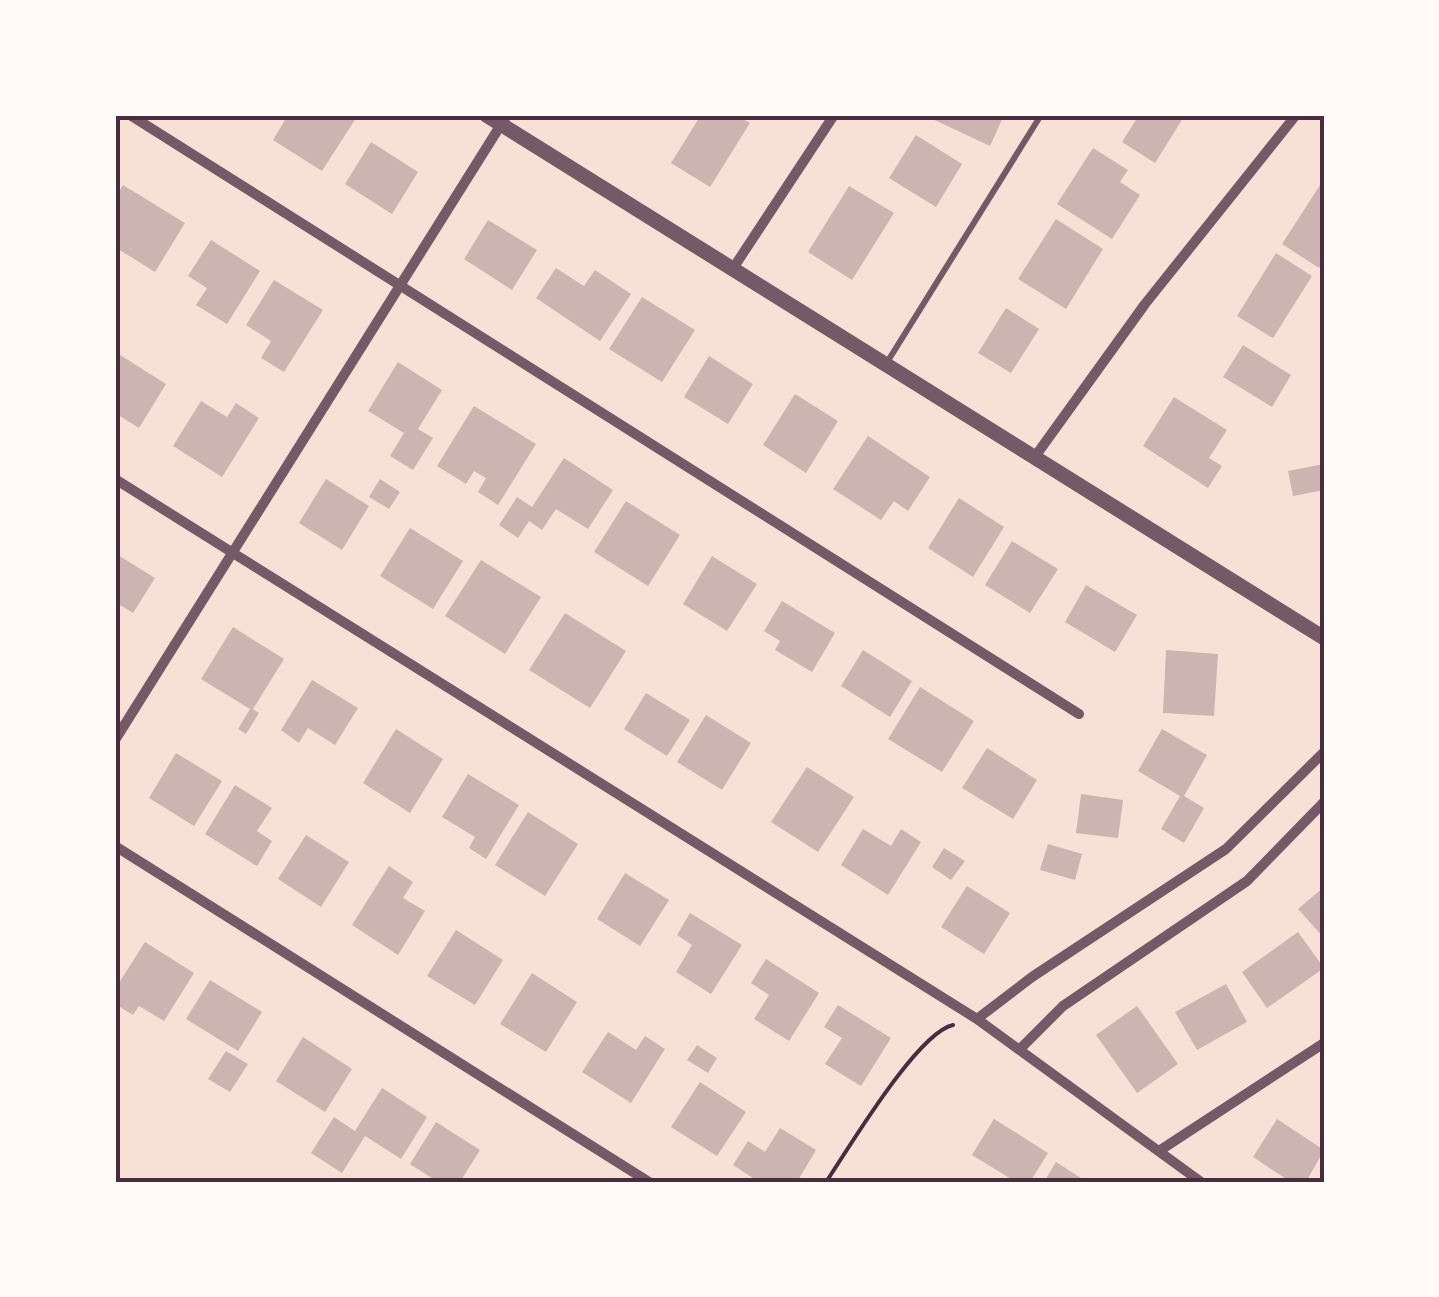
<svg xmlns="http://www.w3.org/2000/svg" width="1439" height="1297" viewBox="0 0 1439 1297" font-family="Georgia,serif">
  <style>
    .building { fill: #ccb4b1 }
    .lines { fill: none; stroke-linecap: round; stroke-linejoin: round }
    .path { stroke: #4a2c40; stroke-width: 4 }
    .service { stroke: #755966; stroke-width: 6 }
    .minor { stroke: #755966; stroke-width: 10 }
    .tertiary { stroke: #755966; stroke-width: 15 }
    .neatline { fill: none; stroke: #4a2c40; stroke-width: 4 }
  </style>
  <rect width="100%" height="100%" fill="#f7e1d7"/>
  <path class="building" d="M288 115H351L356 118 322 171 273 140Z
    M701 115H736L750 123 710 187 671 163Z
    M924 115H1004L990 146Z
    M1139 115H1185L1155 163 1122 142Z
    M916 135 962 164 936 207 889 178Z
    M371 142 418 172 392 214 345 184Z
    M1093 148 1128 170 1120 182 1140 195 1112 239 1057 204Z
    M1324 179V260L1319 268 1282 244Z
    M123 185 185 223 155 272 115 247V198Z
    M849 186 894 213 852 280 808 252Z
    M1056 219 1103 249 1066 309 1018 279Z
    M488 220 537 250 512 290 464 259Z
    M211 240 260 271 227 324 196 305 207 288 188 276Z
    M1276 253 1312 276 1273 338 1237 316Z
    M556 268 584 286 595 270 631 294 600 341 536 298Z
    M274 280 323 310 284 372 261 358 271 341 246 325Z
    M642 297 695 330 662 382 609 349Z
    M1006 308 1039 329 1011 373 978 353Z
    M1243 345 1291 375 1272 407 1223 377Z
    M117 353 166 384 139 428 115 413Z
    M709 356 753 384 728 424 684 397Z
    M398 362 442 390 418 429 433 438 413 470 390 456 404 433 368 411Z
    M795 394 838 421 806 473 763 445Z
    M1174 397 1227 430 1209 458 1222 466 1208 488 1143 446Z
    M201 401 227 417 236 403 259 418 222 477 173 446Z
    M474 406 536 444 498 505 478 492 486 478 474 471 466 484 437 466Z
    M868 436 930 477 908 511 894 501 881 520 833 489Z
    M564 458 613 490 588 529 556 509 542 530 529 521 518 538 499 525 517 497 532 507Z
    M1324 464V490L1293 496 1288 471Z
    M326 479 369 506 342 550 299 523Z
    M380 479 400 492 389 509 369 497Z
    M959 498 1004 527 973 577 928 548Z
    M626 501 680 535 648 586 594 552Z
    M410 528 463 561 433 609 380 576Z
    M1012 541 1058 569 1030 613 985 585Z
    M118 555 155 578 133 613 115 602Z
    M712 556 757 584 727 631 683 604Z
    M481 560 541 597 505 654 445 616Z
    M1086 585 1137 615 1115 652 1065 622Z
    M782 601 835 633 812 672 775 650 780 641 764 631Z
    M565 613 626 651 590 708 529 670Z
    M233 627 284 659 253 709 259 713 246 734 238 729 250 709 201 679Z
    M863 650 912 681 890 717 841 686Z
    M1166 650 1218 654 1214 716 1163 713Z
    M312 680 358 708 335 745 308 728 299 743 281 730Z
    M920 687 974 721 942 772 888 739Z
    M646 693 690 720 667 756 624 729Z
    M706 715 751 743 722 790 677 762Z
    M396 729 443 759 410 813 363 783Z
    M1162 729 1207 755 1184 796 1204 808 1184 843 1161 829 1180 796 1138 771Z
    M987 748 1037 780 1013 819 962 788Z
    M176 753 222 781 194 826 149 798Z
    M807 767 854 797 818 852 771 822Z
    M468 774 519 805 486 859 469 848 475 837 442 817Z
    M235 785 272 808 257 831 272 841 257 866 205 834Z
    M1081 794 1123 800 1118 838 1076 833Z
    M528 812 578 844 545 896 495 865Z
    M863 829 891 846 901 829 921 842 888 895 841 865Z
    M306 835 349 862 321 907 278 879Z
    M1048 844 1082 854 1075 880 1040 870Z
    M944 848 965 861 951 880 932 867Z
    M389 866 413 882 403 898 425 911 398 955 352 925Z
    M625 873 669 900 640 946 597 919Z
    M967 886 1010 913 984 954 941 927Z
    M1324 887V938L1298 909Z
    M690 913 742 945 711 994 676 972 692 945 677 935Z
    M456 930 503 960 475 1005 427 976Z
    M1298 932 1324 968 1267 1008 1242 972Z
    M145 942 194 973 164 1021 139 1006 133 1015 115 1004V989Z
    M766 959 819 993 789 1041 754 1019 769 995 751 983Z
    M532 973 577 1002 546 1052 500 1024Z
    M210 980 262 1012 238 1051 186 1019Z
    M1226 984 1247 1022 1197 1050 1175 1012Z
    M838 1005 891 1038 861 1086 825 1064 842 1038 824 1027Z
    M1137 1006 1178 1064 1137 1093 1096 1035Z
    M608 1032 636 1050 645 1036 665 1049 631 1103 582 1072Z
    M303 1037 352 1069 325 1112 276 1081Z
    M697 1045 717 1058 708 1073 687 1060Z
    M226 1051 248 1064 230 1092 208 1079Z
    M700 1082 746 1112 717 1156 671 1127Z
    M382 1088 427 1117 401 1159 365 1136 342 1173 311 1153 334 1117 355 1131Z
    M994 1119 1048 1153 1030 1182H1016L972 1155Z
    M1277 1119 1324 1150 1306 1182H1291L1253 1157Z
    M436 1122 480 1150 460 1182H438L410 1164Z
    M780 1128 816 1150 797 1182H759L733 1165 748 1141 765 1152Z
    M1056 1162 1087 1182H1044Z"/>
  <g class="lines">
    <path class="path" d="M115 1180 119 1182
      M826 1182C849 1148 917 1033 953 1025"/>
    <path class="service" d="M886 364 1041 115"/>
    <path class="minor" d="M130 115 1079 714
      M732 270 834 115
      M1034 458 1145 304 1296 115
      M115 479 977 1019 1201 1182
      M115 740 507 115
      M115 846 649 1182
      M977 1019 1032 977 1226 849 1324 752
      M1020 1049 1063 1006 1247 881 1324 802
      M1159 1151 1324 1043"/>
    <path class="tertiary" d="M486 115 1324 638"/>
  </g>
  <rect width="1439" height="1297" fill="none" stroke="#fffaf5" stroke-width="235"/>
  <rect x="118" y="118" width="1204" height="1062" class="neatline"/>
</svg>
